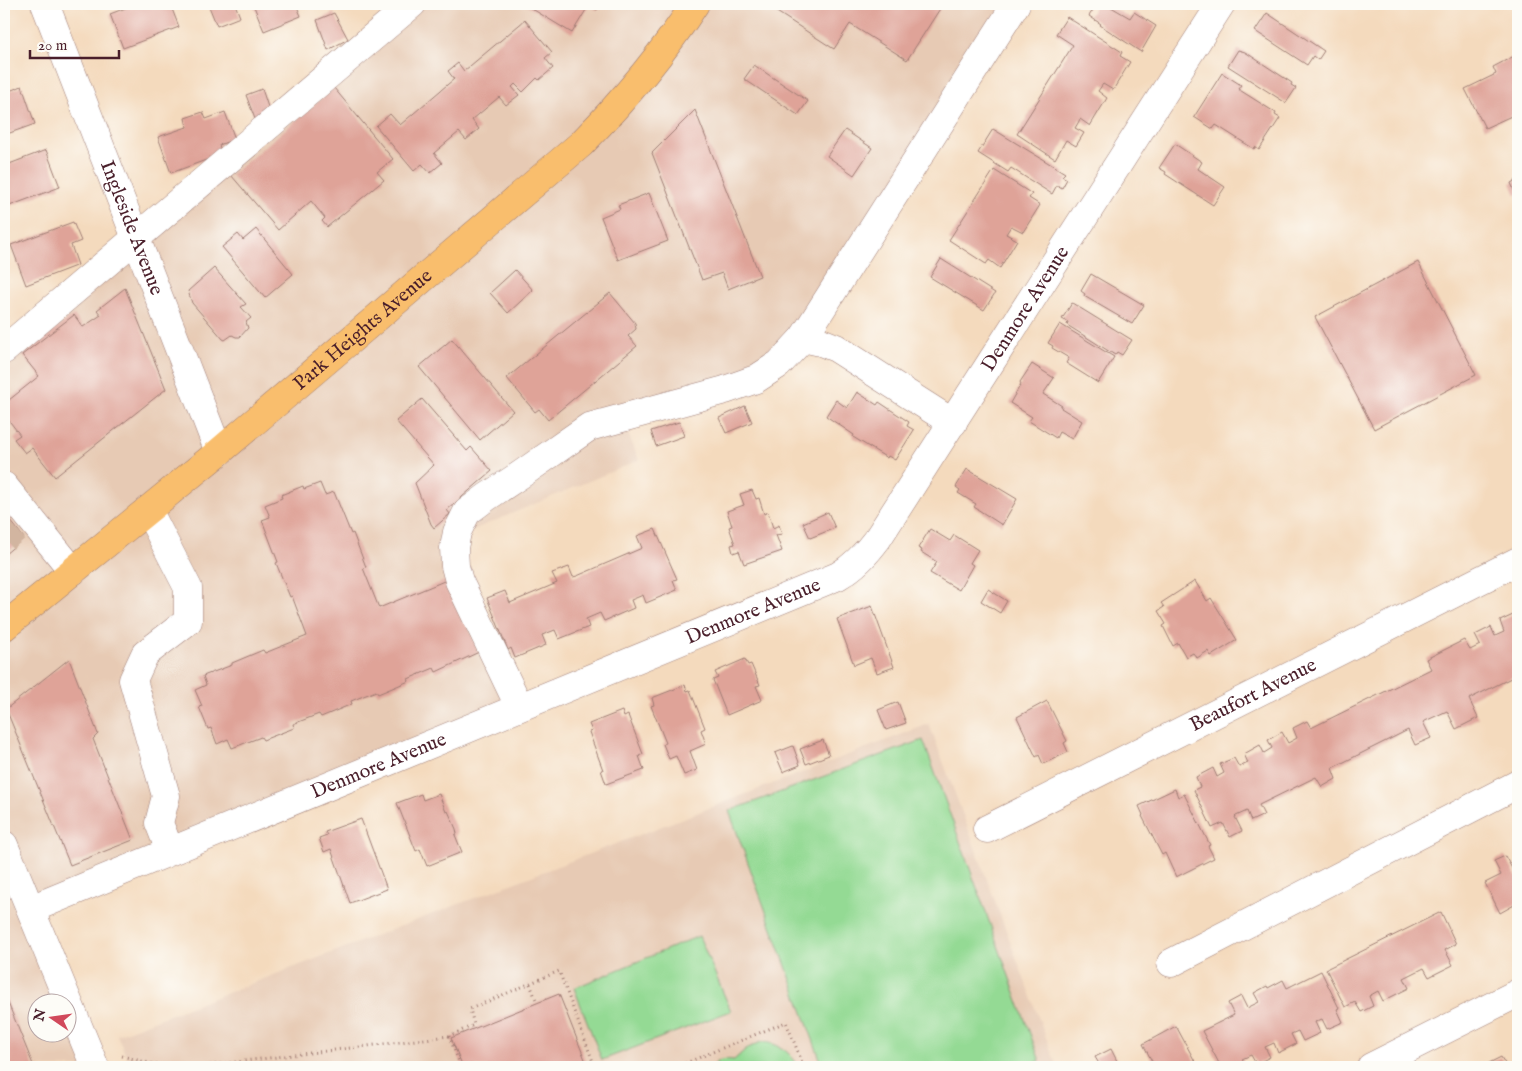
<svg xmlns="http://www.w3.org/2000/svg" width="1522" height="1071" viewBox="0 0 1522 1071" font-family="'IM FELL English',serif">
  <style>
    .built { fill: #e7cab4; fill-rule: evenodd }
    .green { fill: #94da94; stroke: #6f7c60 }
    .building { fill: #dfa398 }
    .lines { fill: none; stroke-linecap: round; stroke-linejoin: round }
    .minor-tunnel { stroke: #d2b5a0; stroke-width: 28; stroke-dasharray: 28 14; stroke-linecap: butt }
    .minor-casing { stroke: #9f7c74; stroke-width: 29 }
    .major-casing { stroke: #9f7c74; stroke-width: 29 }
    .path { stroke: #9f7c74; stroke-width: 3; stroke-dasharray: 1 4; stroke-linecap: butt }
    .minor { stroke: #fff; stroke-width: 28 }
    .major { stroke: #f9be6d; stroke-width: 28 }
    .labels { text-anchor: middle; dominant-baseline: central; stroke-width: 4; stroke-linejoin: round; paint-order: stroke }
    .street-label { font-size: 20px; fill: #4a1f2b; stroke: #fdfcf7 }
  </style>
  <rect width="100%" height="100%" fill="#fdfcf7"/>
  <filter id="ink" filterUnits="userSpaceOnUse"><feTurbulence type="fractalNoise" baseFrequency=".02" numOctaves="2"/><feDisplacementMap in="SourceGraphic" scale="10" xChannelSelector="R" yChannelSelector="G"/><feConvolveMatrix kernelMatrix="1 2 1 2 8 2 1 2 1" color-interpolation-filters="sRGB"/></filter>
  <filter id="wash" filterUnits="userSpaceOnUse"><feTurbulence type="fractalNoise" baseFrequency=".0096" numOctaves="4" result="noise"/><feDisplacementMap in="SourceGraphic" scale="20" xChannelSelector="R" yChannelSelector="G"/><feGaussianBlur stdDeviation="1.12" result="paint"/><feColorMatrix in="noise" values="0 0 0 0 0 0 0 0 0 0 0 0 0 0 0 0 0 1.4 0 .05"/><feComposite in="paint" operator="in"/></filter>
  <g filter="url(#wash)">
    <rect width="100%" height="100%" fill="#f4dabd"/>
    <path class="built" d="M422 4H1016L786 363 622 419 639 460 449 540 520 711 32 912 94 1067H4V351ZM38 1004H68V1034H38Z
      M929 724 1057 1067H131L117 1035Z"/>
    <path class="green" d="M923 740 1040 1061 1024 1067H823L729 811Z
      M699 936 731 1011 602 1060 574 988Z
      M761 1042C778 1042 791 1053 799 1067H712C719 1058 724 1059 734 1060L746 1049Z"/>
    <g id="blocks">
      <path class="building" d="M136 4H177L178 6 172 9 179 27 123 48 110 14Z
        M208 4H235L240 17 217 26Z
        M253 4H296L301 16 264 31Z
        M524 4H601L597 10 589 5 572 33Z
        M766 4H943L907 60 850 24 834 49 766 5Z
        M1097 4H1106L1130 18 1134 12 1156 26 1141 52 1100 25 1101 24 1089 16Z
        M334 13 348 39 328 50 317 20Z
        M1267 13 1324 51 1318 60 1313 56 1307 65 1255 31Z
        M1067 17 1122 52 1120 56 1130 62 1113 90 1103 84 1098 91 1107 98 1090 126 1080 119 1078 123 1075 128 1084 133 1076 146 1066 140 1055 159 1017 134 1073 45 1056 34Z
        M525 20 552 52 545 58 553 68 539 80 537 78 523 92 515 84 512 87 519 95 506 105 499 97 472 120 479 129 466 140 459 132 434 153 442 163 430 173 422 164 414 171 376 126 390 114 400 125 454 79 448 71 458 63 464 71Z
        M1238 50 1245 52 1292 83 1291 85 1296 88 1286 103 1228 66Z
        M1518 54V113L1485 128 1465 89 1496 74 1493 67Z
        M754 65 808 101 798 115 744 79Z
        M1222 73 1241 85 1238 89 1276 113 1275 115 1280 118 1259 150 1255 147 1254 149 1216 125 1213 129 1194 117Z
        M22 86 35 124 4 135V93Z
        M334 88 393 159 377 172 384 180 327 227 322 221 325 218 311 201 278 230 231 175Z
        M262 89 270 113 255 119 246 95Z
        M695 110 760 276 728 289 722 273 702 280 652 153Z
        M203 112 206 119 225 112 235 139 219 145 222 154 171 173 158 137 187 127 185 118Z
        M993 129 1065 173 1062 176 1067 179 1062 188 1057 185 1052 194 1011 168 1008 172 978 153Z
        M845 130 872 148 854 175 827 156Z
        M1175 144 1202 162 1198 169 1225 187 1213 205 1165 174 1166 172 1159 168Z
        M46 150 60 187 4 208V166Z
        M994 170 1032 194 1029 198 1040 205 1023 232 1011 226 1006 234 1017 240 1000 268 989 260 986 264 949 240Z
        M1518 179V194L1516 195 1511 183Z
        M649 193 668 241 618 260 601 217 620 209 618 205Z
        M73 222 81 241 71 245 78 265 26 285 11 245Z
        M256 229 293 274 265 298 222 247 238 234 243 240Z
        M941 259 995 293 984 310 930 277Z
        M1418 262 1476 375 1374 429 1315 317Z
        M214 268 246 304 241 307 251 318 246 322 248 328 240 337H236L232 335 225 340 223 339 192 303 188 291Z
        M515 270 533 290 508 313 490 293Z
        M1091 274 1144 305 1132 324 1084 296 1085 294 1081 291Z
        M125 288 166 389 55 477 32 448 25 453 14 439 20 435 4 414V404L39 376 22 355 74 315 83 327 101 315 97 310Z
        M610 293 635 323 636 329 628 336 637 346 548 420 539 409 535 412 507 378Z
        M1072 303 1132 340 1122 355 1117 352 1115 355 1067 325 1068 322 1062 319Z
        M1060 324 1114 357 1098 383 1066 363 1069 358 1052 348 1053 346 1048 343Z
        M452 339 513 411 480 440 419 367Z
        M1032 364 1054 378 1043 394 1062 406 1061 408 1082 421 1072 439 1059 432 1056 438 1029 421 1032 417 1010 403 1021 384 1020 382Z
        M857 392 877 405 879 402 909 422 907 426 914 430 895 460 888 456 887 458 853 437 854 435 826 416 836 400 847 408Z
        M422 399 467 451 471 447 492 471 447 510 450 514 434 528 431 524 415 483 434 465 396 421Z
        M745 406 752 422 726 433 719 418Z
        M679 422 684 436 656 446 651 431Z
        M967 469 1017 499 1002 525 974 507 976 504 958 493 960 490 956 487Z
        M320 483 325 495 334 492 351 534 353 533 366 567 363 568 379 608 449 579 479 652 436 672 434 668 408 679 409 681 378 694 376 691 351 701 352 704 321 717 319 714 293 724 294 728 263 740 261 737 232 748 228 739 217 744 211 728 208 729 199 707 202 706 195 690 206 685 203 676 232 665V663L263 650 265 653 307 636 292 596 290 597 276 563 278 562 262 520 270 517 265 505 282 498 281 495 303 486 304 489Z
        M752 490 756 499 759 498 764 514 768 512 773 528 779 525 782 534 776 535 782 551 744 564 739 551 733 553 731 545 735 544 729 527 732 526 727 511 744 505 740 494Z
        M4 512 24 538 4 555Z
        M828 512 835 528 810 538 803 523Z
        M655 529 677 579 673 580 677 590 646 603 643 595 631 600 634 608 604 621 600 613 586 619 589 627 559 639 555 630 542 635 546 645 515 658 511 648 508 650 487 598 505 591 510 603 557 583 552 573 569 567 573 577 577 576 642 548 637 536Z
        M930 529 950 541 954 535 978 550 970 563 973 565 959 590 930 573 937 562 921 552 922 550 918 548Z
        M1195 581 1207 601 1211 598 1237 640 1211 656 1208 651 1197 658 1193 653 1186 657 1178 643 1173 646 1163 626 1166 624 1158 611 1164 607 1161 603Z
        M988 589 1007 601 1000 613 981 601Z
        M872 606 894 667 877 673 871 658 854 665 837 619Z
        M1513 615 1518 626V682L1515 676 1469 699 1478 718 1456 729 1447 711 1423 722 1431 738 1415 745 1408 730 1332 768 1336 779 1322 787 1316 777 1259 805 1264 815 1251 821 1247 811 1236 816 1235 817 1242 831 1230 837 1223 823 1212 828 1194 790 1200 787 1196 777 1213 768 1217 777 1224 773 1220 764 1234 758 1239 767 1248 763 1244 754 1260 745 1264 753 1272 748 1268 740 1282 732 1288 743 1297 738 1293 728 1307 721 1311 728 1431 669 1426 659 1464 640 1470 650 1480 645 1475 635 1491 627 1495 636 1504 632 1500 621Z
        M69 659 98 734 93 739 133 840 70 865 6 709Z
        M745 659 748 665 751 664 760 685 756 686 762 700 727 715 713 680 718 678 715 672Z
        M685 685 687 691 690 690 705 728 701 730 706 744 690 751 697 770 684 775 676 756 669 759 663 744 666 743 651 706 654 705 652 698Z
        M1047 701 1067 741 1064 743 1068 752 1043 764 1039 755 1036 757 1017 717Z
        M898 702 906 723 886 730 878 710Z
        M622 711 624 717 628 715 643 754 639 756 644 770 606 784 601 770H603L589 732 592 731 589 724Z
        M823 740 829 755 806 764 800 749Z
        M793 746 800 765 783 772 775 753Z
        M1175 789 1178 797 1184 794 1210 845 1208 846 1214 858 1176 877 1165 853 1162 855 1142 816 1143 815 1139 806Z
        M421 794 423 800 439 794 446 812 448 811 456 829 457 834 455 835 462 852 427 866 420 849 416 851 397 803Z
        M361 819 387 889 350 903 331 849 324 852 319 838 327 835 325 832Z
        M1505 856 1518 879V909L1516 904 1500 913 1485 883 1501 875 1494 861Z
        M1441 912 1456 944 1445 950 1453 965 1429 977 1424 968 1404 978 1409 988 1383 1001 1378 991 1369 996 1373 1006 1361 1012 1355 1002 1345 1007 1326 969Z
        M1321 971 1339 1008 1337 1009 1343 1022 1327 1029 1322 1019 1315 1022 1320 1033 1303 1041 1298 1031 1291 1034 1296 1044 1278 1053 1274 1043 1265 1047 1270 1057 1256 1064 1251 1055 1242 1059 1246 1067H1229L1227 1064 1221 1067 1202 1031 1234 1015 1228 1003 1241 996 1247 1008 1259 1002 1254 993 1267 986 1268 988 1283 980 1287 988Z
        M4 993 34 1067H4Z
        M559 994 588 1067H463L451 1038Z
        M1176 1026 1198 1067H1155L1143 1044Z
        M1111 1049 1120 1067H1101L1095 1057Z
        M1501 1057 1507 1067H1489L1487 1064Z"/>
    </g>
  </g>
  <g filter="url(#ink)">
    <use href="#blocks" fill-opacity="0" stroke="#9f7c74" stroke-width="1"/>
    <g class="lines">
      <path class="minor-tunnel" d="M4 538 16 528"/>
      <g class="minor-casing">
        <g id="minor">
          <path id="s1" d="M45 4 219 452"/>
          <path d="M803 338 821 342 836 348 953 423"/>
          <path d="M4 350 412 4"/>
          <path d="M4 486 73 571"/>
          <path d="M148 510 188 588V621L145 654 133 680 166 796 159 823 170 851"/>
          <path d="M519 706 459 581 455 566 454 548 457 532 467 512 487 497 523 473 589 427 725 390 756 379 779 364 803 338 1016 4"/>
          <path id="s2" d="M987 829 1518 561"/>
          <path d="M4 845 95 1067"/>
          <path id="s3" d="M31 909 838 576C855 566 866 554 878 538L1221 4"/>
          <path d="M1171 963 1518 784"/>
          <path d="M1371 1067 1518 993"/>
        </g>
      </g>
      <g class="major-casing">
        <g id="major">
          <path id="s4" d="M4 627 219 452 581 144C623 101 662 55 695 4"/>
        </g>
      </g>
      <path class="path" d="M530 984 537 1002
        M449 1036 461 1067
        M122 1056 165 1067
        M195 1067 449 1036 474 1025 470 1009 559 971 595 1067
        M676 1067 786 1022 804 1067"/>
      <use href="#minor" class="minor"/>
      <use href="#major" class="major"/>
    </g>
  </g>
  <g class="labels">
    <g class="street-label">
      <text stroke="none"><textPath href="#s1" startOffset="240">Ingleside Avenue</textPath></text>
      <text stroke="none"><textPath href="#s3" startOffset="1201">Denmore Avenue</textPath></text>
      <text stroke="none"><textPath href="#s4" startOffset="466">Park Heights Avenue</textPath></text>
      <text stroke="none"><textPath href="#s3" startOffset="781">Denmore Avenue</textPath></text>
      <text stroke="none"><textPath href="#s2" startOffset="298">Beaufort Avenue</textPath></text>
      <text stroke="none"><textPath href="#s3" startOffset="376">Denmore Avenue</textPath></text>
    </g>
  </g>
  <rect width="1522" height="1071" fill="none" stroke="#fdfcf7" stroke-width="20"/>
  <g transform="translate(52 1018) rotate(283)"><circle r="24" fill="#fdfcf7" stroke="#b5a4a5"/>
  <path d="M0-4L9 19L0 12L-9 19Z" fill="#d1495b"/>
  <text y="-8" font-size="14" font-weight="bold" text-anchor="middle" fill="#4a1f2b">N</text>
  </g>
  <path d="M30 50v8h89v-8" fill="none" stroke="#4a1f2b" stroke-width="2.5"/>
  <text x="38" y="50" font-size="15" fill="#4a1f2b" stroke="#fdfcf7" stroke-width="4" paint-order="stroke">20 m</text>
</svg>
